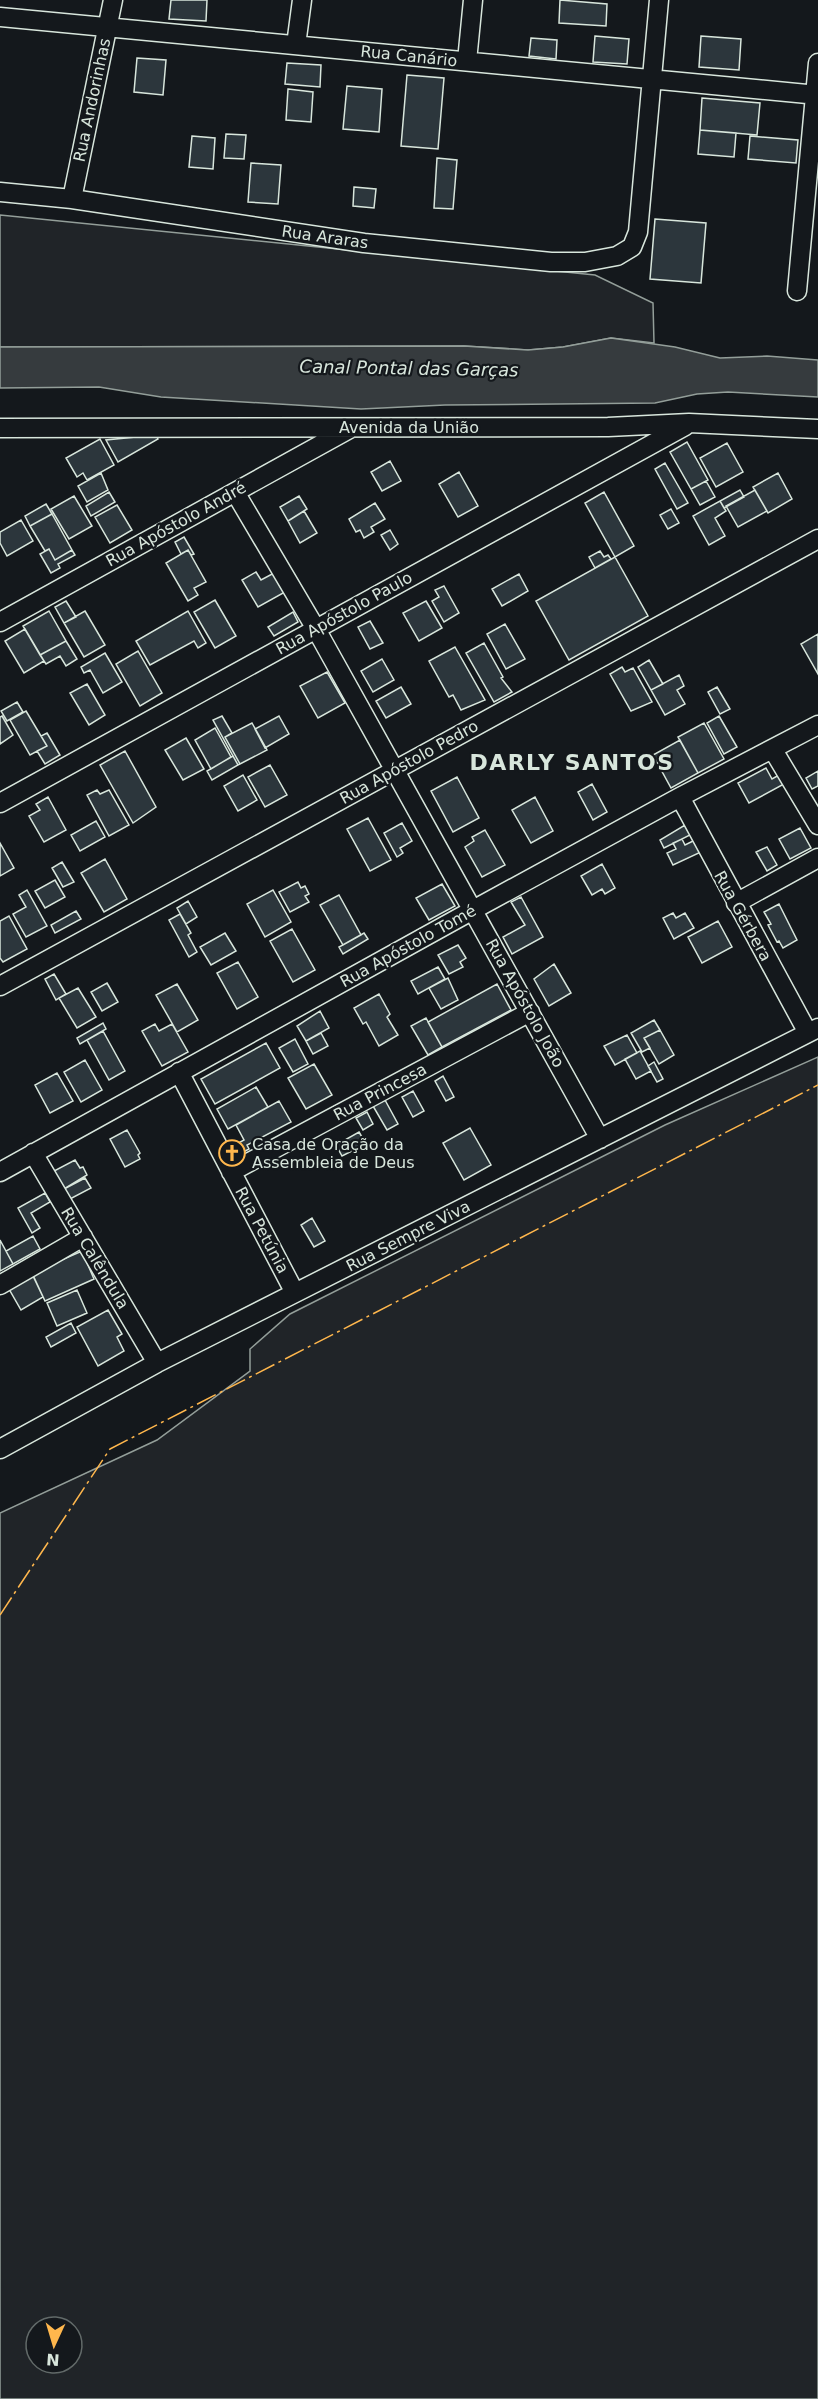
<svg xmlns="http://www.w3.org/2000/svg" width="818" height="2399" viewBox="0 0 818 2399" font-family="'DejaVu Sans',sans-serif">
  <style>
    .green { fill: #202428; stroke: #939e99; stroke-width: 1.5; fill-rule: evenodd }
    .water { fill: #363b3e; stroke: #939e99; stroke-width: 1.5 }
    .building { fill: #2c363c; stroke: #d8e6dc; stroke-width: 1.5 }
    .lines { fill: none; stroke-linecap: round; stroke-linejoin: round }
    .street-casing { stroke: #d8e6dc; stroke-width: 21 }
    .street { stroke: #14181c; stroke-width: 18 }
    .power { stroke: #ffb74d; stroke-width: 1.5; stroke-dasharray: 21 4.5 3 4.5; stroke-linecap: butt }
    .labels { text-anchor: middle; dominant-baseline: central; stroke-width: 4.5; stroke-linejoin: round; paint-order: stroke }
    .street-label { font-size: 16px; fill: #d8e6dc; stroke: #14181c }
    .poi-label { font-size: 16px; fill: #d8e6dc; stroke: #14181c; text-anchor: start }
    .water-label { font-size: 18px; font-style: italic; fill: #d8e6dc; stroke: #14181c }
    .district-label { font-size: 22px; font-weight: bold; letter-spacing: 1.5px; fill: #d8e6dc; stroke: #14181c }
  </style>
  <rect width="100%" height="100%" fill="#14181c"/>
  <path class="green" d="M0 215 595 275 653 303 654 343 611 338 563 347 528 350 464 346 0 347Z
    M818 1057V2399H0V1513L157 1440 250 1371V1349L290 1314 665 1125ZM36 2327H72V2363H36Z"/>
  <path class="water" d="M611 338 675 347 720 358 767 356 818 360V397L728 392 697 394 655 403 445 405 361 409 161 397 99 387 0 388V347L464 346 528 350 563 347Z"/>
  <path class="building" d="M171 0H207L206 21 169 19Z
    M560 0 607 4 606 26 559 23Z
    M595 36 629 39 627 64 593 62Z
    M701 36 741 39 739 70 699 67Z
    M531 38 557 40 556 59 529 56Z
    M137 58 166 60 163 95 134 92Z
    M287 63 321 65 320 87 285 84Z
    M407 75 444 78 438 149 401 146Z
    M347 86 382 89 379 132 343 129Z
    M288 89 313 92 311 122 286 120Z
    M702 98 760 103 757 135 700 130Z
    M700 130 736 133 734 157 698 154Z
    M226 134 246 135 244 159 224 158Z
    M192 136 215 138 213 169 189 167Z
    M750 136 798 140 796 163 748 159Z
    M437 158 457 160 453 209 434 208Z
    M251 163 281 165 278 204 248 202Z
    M354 187 376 189 374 208 353 206Z
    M655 219 706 223 701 283 650 279Z
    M156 435 158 439 118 462 106 440Z
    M100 439 114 465 87 480 83 473 77 477 66 458Z
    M687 442 708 480 691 489 670 452Z
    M727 443 743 472 716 487 700 458Z
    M390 461 401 481 382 491 371 472Z
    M665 463 688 503 677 509 655 469Z
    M459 472 478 506 458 517 439 484Z
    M101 473 108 490 87 502 78 486Z
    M778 473 792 499 768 513 753 487Z
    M706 481 715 497 700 505 691 489Z
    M740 490 744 497 724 508 720 501Z
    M755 490 767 511 738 527 726 506Z
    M109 492 115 502 91 516 86 506Z
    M604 492 634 546 615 557 585 503Z
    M74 496 92 526 69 539 51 509Z
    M299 496 307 509 288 521 280 507Z
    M720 501 726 511 715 518 725 536 709 545 693 516Z
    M375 503 385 519 371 527 374 532 364 538 360 530 356 532 349 519Z
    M46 504 52 514 30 526 25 516Z
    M117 505 132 530 110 543 95 517Z
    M671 509 679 523 668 529 660 515Z
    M304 511 317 533 300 543 288 521Z
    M52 514 72 550 55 560 49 549 45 551 30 526Z
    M21 520 33 541 7 556 0 543V532Z
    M390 530 398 544 390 550 381 535Z
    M184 537 194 554 191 555 188 550 181 554 175 542Z
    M49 549 55 560 72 550 75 555 58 564 60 568 51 573 40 554Z
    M188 550 206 582 194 588 198 595 188 601 166 563Z
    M600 551 604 557 608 555 611 559 595 568 589 557Z
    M615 557 648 616 569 660 536 601Z
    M256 572 261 580 274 573 285 592 258 607 242 580Z
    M519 574 528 591 502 606 492 589Z
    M444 586 459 613 444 622 432 601 439 597 435 590Z
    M215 600 236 636 215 648 194 612Z
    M66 601 76 617 64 623 55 607Z
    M426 601 442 628 419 641 403 613Z
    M49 611 66 641 40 655 23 626Z
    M85 611 105 645 84 657 64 623Z
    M188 611 206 643 198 648 194 641 150 665 136 641Z
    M293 612 298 622 274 636 268 627Z
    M370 621 383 643 370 649 358 627Z
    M505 624 525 659 506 669 487 634Z
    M25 629 44 661 24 673 5 641Z
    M818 634V674L801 644Z
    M66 641 77 659 66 666 60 656 46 664 40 655Z
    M484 643 503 677 501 678 512 692 494 702 466 653Z
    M455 647 485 700 461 710 453 695 449 697 429 661Z
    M138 651 162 693 140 706 116 664Z
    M105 653 122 682 103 693 90 670 84 673 81 667Z
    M382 659 394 680 373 692 361 671Z
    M649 660 663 684 651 690 638 667Z
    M622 667 625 672 633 668 652 702 631 711 610 674Z
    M327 672 345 703 318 718 300 686Z
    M679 675 684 686 677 690 685 704 665 715 651 690Z
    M87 684 105 715 89 725 70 693Z
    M401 687 411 704 386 718 376 701Z
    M717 687 730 709 720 714 708 692Z
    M17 702 23 712 7 721 1 711Z
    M26 711 47 746 30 755 10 720Z
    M2 716 13 735 0 744V717Z
    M222 716 232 733 225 737 240 764 238 765 213 720Z
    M279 716 289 734 265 748 255 729Z
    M719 716 737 747 724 754 707 723Z
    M252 723 267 750 240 764 225 737Z
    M704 723 724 759 698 773 678 737Z
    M215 728 231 757 211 769 195 740Z
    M47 733 60 755 45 764 37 751 47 746 41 736Z
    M186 738 204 769 183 780 165 750Z
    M680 740 698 773 671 788 653 755Z
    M125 751 156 807 133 823 100 765Z
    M233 756 238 765 212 780 207 771Z
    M270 765 287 795 265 807 248 777Z
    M766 768 772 779 779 775 784 784 749 803 738 783Z
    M818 771V786L812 789 806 778Z
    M243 775 257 800 238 811 224 786Z
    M457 777 479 818 453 832 431 791Z
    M592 784 607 812 593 820 578 792Z
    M97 790 100 794 109 790 129 825 109 836 87 795Z
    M48 797 66 830 44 842 29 816 40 810 36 804Z
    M535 797 553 831 531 843 512 810Z
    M368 818 391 860 370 871 347 829Z
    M96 821 105 837 80 851 71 835Z
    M402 823 412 841 400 848 403 853 397 857 384 833Z
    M685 825 690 835 664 848 660 840Z
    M800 828 811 848 790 859 779 839Z
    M485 830 505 865 482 877 465 847 474 841 472 837Z
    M682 839 685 845 695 840 701 852 673 865 667 853 676 849 673 843Z
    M0 843 14 868 0 876Z
    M767 847 777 865 767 871 756 852Z
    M105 859 127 899 104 912 81 873Z
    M62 862 74 882 63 887 52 868Z
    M602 864 615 888 605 894 602 889 592 895 581 876Z
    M55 880 65 897 45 908 35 891Z
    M298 882 301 888 305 886 309 894 305 896 309 902 290 912 279 892Z
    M442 884 455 906 429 920 416 898Z
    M27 890 47 926 26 937 13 914 26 907 19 895Z
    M273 890 291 922 265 937 247 904Z
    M339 895 361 935 343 945 320 905Z
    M521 897 543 937 512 954 503 937 525 925 511 902Z
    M188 901 197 917 186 924 177 908Z
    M779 904 797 940 783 948 779 941 777 942 768 925 771 924 764 912Z
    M76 911 81 919 55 933 51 925Z
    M673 913 676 918 685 913 694 928 674 939 663 918Z
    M180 914 191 933 188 935 197 952 189 957 169 920Z
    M9 916 27 949 3 962 0 958V921Z
    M718 921 732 947 702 963 688 937Z
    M292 929 315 970 293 982 270 941Z
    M225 933 236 951 211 965 200 947Z
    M364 933 368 939 343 954 339 947Z
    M458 945 466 958 460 962 463 967 449 974 438 955Z
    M238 962 258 997 237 1009 217 973Z
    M554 964 571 993 549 1006 534 979Z
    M438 967 445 979 418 994 411 981Z
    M54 974 66 994 56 1000 45 979Z
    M448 978 458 1000 441 1009 429 988Z
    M107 983 118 1002 102 1011 91 992Z
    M177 984 198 1020 177 1032 156 995Z
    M497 984 511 1010 442 1047 428 1022Z
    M78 988 96 1017 77 1028 59 998Z
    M379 994 390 1014 387 1017 398 1035 379 1046 366 1022 363 1024 354 1008Z
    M320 1011 329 1028 306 1041 297 1026Z
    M426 1018 442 1047 428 1055 411 1026Z
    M654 1020 660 1030 644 1038 650 1048 642 1052 631 1033Z
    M103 1023 106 1029 80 1044 77 1038Z
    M155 1024 159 1031 172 1024 188 1052 162 1066 142 1031Z
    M660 1030 674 1055 659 1064 644 1038Z
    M103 1031 125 1071 109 1080 87 1040Z
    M321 1033 328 1046 313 1054 306 1041Z
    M627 1035 637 1053 615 1065 604 1046Z
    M295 1039 308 1064 293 1072 279 1048Z
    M266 1043 280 1068 215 1104 201 1079Z
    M640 1051 651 1071 636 1079 625 1059Z
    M85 1060 102 1090 81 1102 64 1072Z
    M654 1062 663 1079 657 1082 648 1066Z
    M314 1064 332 1095 306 1109 288 1078Z
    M57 1073 73 1101 50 1113 35 1085Z
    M443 1076 454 1097 446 1101 435 1081Z
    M256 1087 268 1107 228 1129 217 1109Z
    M413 1091 424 1111 413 1117 402 1097Z
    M385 1100 398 1124 387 1130 373 1106Z
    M279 1101 291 1122 247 1145 249 1149 240 1154 235 1145 244 1140 236 1125Z
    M367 1112 373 1124 363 1130 356 1118Z
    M470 1128 491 1165 464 1180 443 1143Z
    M127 1130 140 1153 138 1155 140 1159 125 1167 110 1139Z
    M359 1132 366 1144 342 1156 336 1145Z
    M75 1160 80 1168 83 1167 87 1175 64 1189 54 1171Z
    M85 1178 91 1188 70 1199 64 1189Z
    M45 1193 50 1202 31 1213 40 1228 32 1233 18 1208Z
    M312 1218 325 1241 314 1247 301 1225Z
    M33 1236 40 1249 13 1264 6 1251Z
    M0 1240 13 1264 0 1271Z
    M82 1251 94 1279 45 1301 32 1273Z
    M33 1276 43 1297 21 1310 9 1289Z
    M77 1290 87 1313 57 1326 47 1303Z
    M108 1310 122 1334 117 1337 124 1351 98 1366 77 1327Z
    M71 1323 76 1333 51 1347 46 1337Z"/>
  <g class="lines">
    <g class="street-casing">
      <path id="street" d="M0 17 818 95
        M296 45 302 0
        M467 61 473 0
        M0 192 72 199 364 243 551 262H585L617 256 632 247 638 232 659 0
        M72 199 113 0
        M797 291 818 63
        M0 428 608 427 689 423 818 429
        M235 492 316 629 600 1139
        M0 622 351 428
        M773 750 818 825
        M680 797 808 1033
        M0 803 685 426
        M736 903 818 858
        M0 986 818 539
        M179 1072 295 1293
        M33 1153 157 1363
        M0 1172 473 910 680 797 818 725
        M231 1172 530 1012
        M0 1285 83 1237
        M0 1449 157 1363 818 1028"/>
    </g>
    <use href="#street" class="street"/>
    <path class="power" d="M0 1615 110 1449 818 1085"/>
  </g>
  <defs>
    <g id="church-ring" transform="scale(1.35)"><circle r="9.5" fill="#14181c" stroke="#ffb74d" stroke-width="1.5"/><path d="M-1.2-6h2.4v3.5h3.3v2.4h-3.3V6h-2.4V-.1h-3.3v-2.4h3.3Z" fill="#ffb74d"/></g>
  </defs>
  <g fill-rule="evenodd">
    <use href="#church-ring" x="232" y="1153"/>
  </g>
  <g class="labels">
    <g class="street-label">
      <text transform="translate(409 56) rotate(6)">Rua Canário</text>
      <text transform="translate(92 100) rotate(-78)">Rua Andorinhas</text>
      <text transform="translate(325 237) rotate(8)">Rua Araras</text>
      <text x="409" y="427">Avenida da União</text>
      <text transform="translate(176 524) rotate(-29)">Rua Apóstolo André</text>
      <text transform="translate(344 613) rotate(-29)">Rua Apóstolo Paulo</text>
      <text transform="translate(409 762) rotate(-29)">Rua Apóstolo Pedro</text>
      <text transform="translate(743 916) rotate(61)">Rua Gérbera</text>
      <text transform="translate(408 946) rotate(-29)">Rua Apóstolo Tomé</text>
      <text transform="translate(525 1003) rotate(61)">Rua Apóstolo João</text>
      <text transform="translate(380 1092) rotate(-28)">Rua Princesa</text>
      <text transform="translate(262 1230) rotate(62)">Rua Petúnia</text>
      <text transform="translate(408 1236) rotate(-27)">Rua Sempre Viva</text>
      <text transform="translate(95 1258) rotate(59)">Rua Calêndula</text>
    </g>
    <g class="poi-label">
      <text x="252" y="1144">Casa de Oração da<tspan x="252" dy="18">Assembleia de Deus</tspan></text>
    </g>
    <g class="water-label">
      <text transform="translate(409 368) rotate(1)">Canal Pontal das Garças</text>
    </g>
    <g class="district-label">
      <text x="572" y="762">DARLY SANTOS</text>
    </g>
  </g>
  <g transform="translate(54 2345) rotate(184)"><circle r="28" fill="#14181c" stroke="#626a69" stroke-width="1.5"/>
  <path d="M0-4.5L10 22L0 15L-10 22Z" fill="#ffb74d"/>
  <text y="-9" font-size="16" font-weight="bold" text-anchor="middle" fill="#d8e6dc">N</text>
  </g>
</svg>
